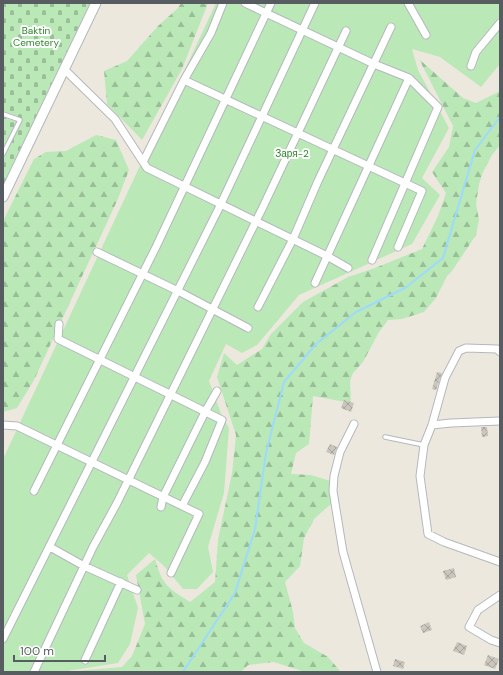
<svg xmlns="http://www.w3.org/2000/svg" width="503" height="675" viewBox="0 0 503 675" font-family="'DM Sans',sans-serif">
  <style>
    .forest { fill: url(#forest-firs) }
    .cemetery { fill: url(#cemetery-stones) }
    .garden { fill: #bae8b7 }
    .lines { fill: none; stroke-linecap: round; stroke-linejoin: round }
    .stream { stroke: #9cdaff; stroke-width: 2 }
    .building { fill: url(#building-cross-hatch) }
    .service-casing { stroke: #b4b8bd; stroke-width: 5.5 }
    .minor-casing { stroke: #b4b8bd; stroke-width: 9 }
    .tertiary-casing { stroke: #b4b8bd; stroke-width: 11 }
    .service { stroke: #fff; stroke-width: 3.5 }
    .minor { stroke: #fff; stroke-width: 7 }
    .tertiary { stroke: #fff; stroke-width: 9 }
    .labels { text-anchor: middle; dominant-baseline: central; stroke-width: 4; stroke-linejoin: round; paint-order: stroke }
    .park-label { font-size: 10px; fill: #2d862b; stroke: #fff }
  </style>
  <defs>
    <pattern id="forest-firs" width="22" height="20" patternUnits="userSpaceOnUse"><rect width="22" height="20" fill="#bae8b7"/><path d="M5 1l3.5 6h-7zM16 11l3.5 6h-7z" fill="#9abf98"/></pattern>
    <pattern id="cemetery-stones" width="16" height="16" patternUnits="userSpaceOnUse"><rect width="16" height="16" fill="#bae8b7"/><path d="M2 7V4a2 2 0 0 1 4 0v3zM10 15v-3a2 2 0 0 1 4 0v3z" fill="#9abf98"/></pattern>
    <pattern id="building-cross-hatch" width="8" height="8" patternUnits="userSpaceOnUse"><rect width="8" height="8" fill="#cac5bd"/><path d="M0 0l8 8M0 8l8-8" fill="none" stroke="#a7a39d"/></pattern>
  </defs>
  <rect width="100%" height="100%" fill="#ede8de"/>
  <path class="forest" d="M181 3H208L182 69 142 140 107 104 104 71 127 61 158 26 178 8Z
    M419 59 463 98 476 103 500 91V145L492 155 483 172 479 184 476 204 479 220 476 235 452 271 447 276 436 298 424 312 402 319 388 320 379 332 363 362 353 373 350 381 351 403 313 396 309 444 296 453 291 474 311 475 337 483 332 503 314 519 304 538 300 566 285 582 293 612 295 628 304 643 328 657 341 672H305L274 662 248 665 241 672H64L122 667 132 656 145 624 136 575 155 559C163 586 167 587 190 602L215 582 218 540 232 473 236 435 217 377 224 353 237 365 262 349 271 334 303 302 348 277 375 268 422 249 438 216 446 193 432 172 449 147 453 126Z
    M96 135 116 140 129 170 117 201 34 380 17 408 3 412V221L34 159 46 152 66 151Z"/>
  <path class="cemetery" d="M3 3H90L3 187Z"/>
  <path class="garden" d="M216 3H500V64L481 87 440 57 412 49 418 70 449 128 422 178 440 195 412 244 299 295 257 345 242 353 226 344 209 381 222 416 229 428 224 493 208 547 213 572 197 589H183L163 565 149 553 127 575 138 608 130 644 118 663 61 672H3V459Z"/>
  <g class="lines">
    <path class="stream" d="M183 672 235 593 255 529 266 453 284 382 316 344 356 312 405 288 443 258 475 150 500 117"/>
  </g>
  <path class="building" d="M437 372 442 373 436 390 432 389Z
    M344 400 354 403 351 412 341 408Z
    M481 427H487L488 436 482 437Z
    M330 444 337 447 334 455 326 452Z
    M454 568 456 577 446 580 443 571Z
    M429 622 432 630 423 633 420 626Z
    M457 642 467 646 464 655 453 651Z
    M488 655 499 659 495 669 484 665Z
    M395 659 405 662 403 669 393 666Z"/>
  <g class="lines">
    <g class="service-casing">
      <path id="service" d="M3 114 20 120 3 154
        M385 437 424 445"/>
    </g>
    <g class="minor-casing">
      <path id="minor" d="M245 3 374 64 409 78 438 107 372 260
        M408 3 426 35
        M471 66 476 52 500 23
        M65 70 115 119 147 168 327 256 348 268
        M184 80 422 191 398 247
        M143 162 184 80 211 33 223 3
        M97 252 178 291 248 328
        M315 283 409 78
        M258 307 293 239 318 181 391 27
        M59 324 58 339 222 420 205 462 182 506
        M500 352 497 349 466 348 459 351 445 378 432 425 424 445 420 476 428 534 444 542 500 562
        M354 424 340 452 334 476 333 491 343 552 377 672
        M3 425 17 426 199 514 171 573
        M432 425 451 423 500 421
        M34 491 156 247 271 3
        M161 507 163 497 205 412 217 391
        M50 547 84 566 137 590
        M500 595 478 610 469 627 491 640 500 643
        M3 639 218 210 315 3
        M85 660 121 582
        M34 672 93 547 117 503 262 209 346 31"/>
    </g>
    <g class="tertiary-casing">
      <path id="tertiary" d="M3 197 96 3"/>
    </g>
    <use href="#service" class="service"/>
    <use href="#minor" class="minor"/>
    <use href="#tertiary" class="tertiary"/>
  </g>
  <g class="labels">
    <g class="park-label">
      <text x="36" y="30">Baktin<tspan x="36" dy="12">Cemetery</tspan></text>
      <text x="292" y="153">Заря-2</text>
    </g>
  </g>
  <rect width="503" height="675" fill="none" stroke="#575c61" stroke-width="8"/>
  <path d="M14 655v6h91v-6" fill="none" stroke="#575c61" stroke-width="2"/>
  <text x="20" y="655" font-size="12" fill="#575c61" stroke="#ffffff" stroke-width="3" paint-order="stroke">100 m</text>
</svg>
